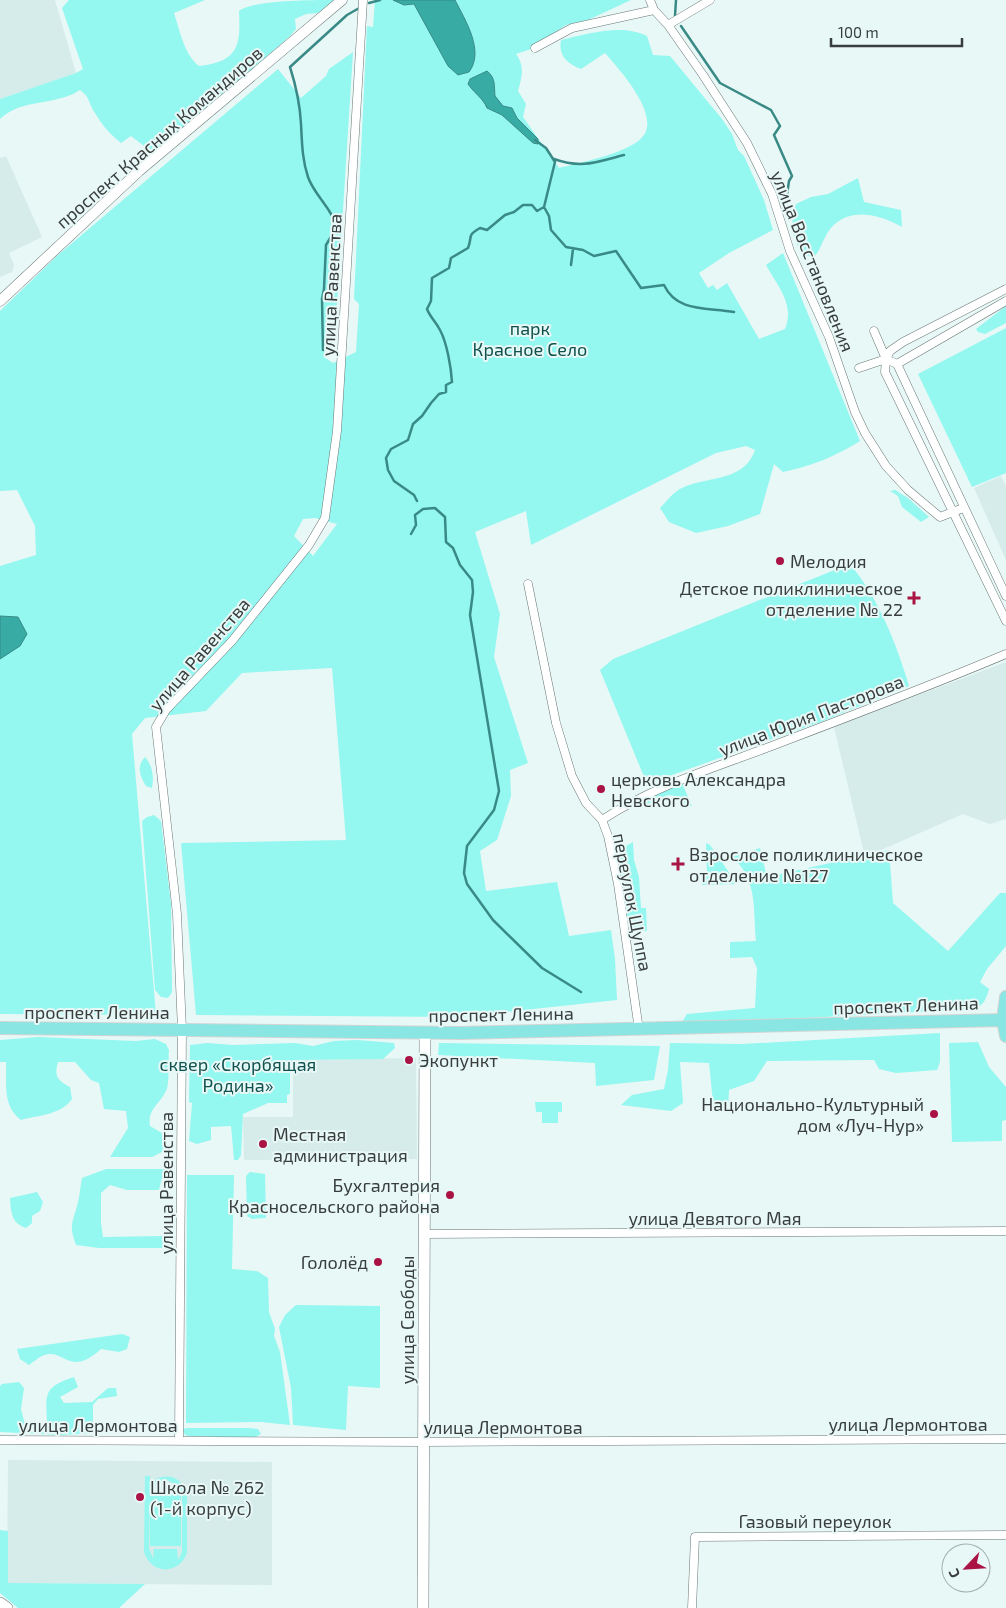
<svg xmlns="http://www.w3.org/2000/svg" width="1006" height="1608" viewBox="0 0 1006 1608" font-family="'Exo 2',sans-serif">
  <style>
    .built { fill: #d5ecea }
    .green { fill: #94f7f0; fill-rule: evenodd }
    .water { fill: #39aba5; stroke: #398a86 }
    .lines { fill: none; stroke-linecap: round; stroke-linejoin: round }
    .stream { stroke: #398a86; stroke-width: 2.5 }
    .minor-casing { stroke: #6a7776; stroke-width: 9 }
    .tertiary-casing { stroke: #6a7776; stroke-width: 11 }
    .secondary-casing { stroke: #6a7776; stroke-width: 12 }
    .primary-casing { stroke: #d3d5d5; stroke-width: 14 }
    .minor { stroke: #fff; stroke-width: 8 }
    .tertiary { stroke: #fff; stroke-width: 10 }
    .secondary { stroke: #fff; stroke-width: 11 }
    .primary { stroke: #89e6e2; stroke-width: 12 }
    .poi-dot { fill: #a91445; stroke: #e8f8f6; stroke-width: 2 }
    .labels { text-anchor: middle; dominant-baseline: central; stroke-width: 4; stroke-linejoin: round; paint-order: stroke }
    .street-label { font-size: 18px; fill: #383e3e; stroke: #e8f8f6 }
    .park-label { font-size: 18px; fill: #10514e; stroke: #e8f8f6 }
    .poi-label { font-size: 18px; fill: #383e3e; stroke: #e8f8f6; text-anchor: start }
  </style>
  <rect width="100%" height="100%" fill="#e8f8f6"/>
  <path class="built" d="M0 0H55L76 73 0 99Z
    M6 156 42 237 9 253 14 265 12 272 0 277V158Z
    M1001 476 1006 486V560L974 488Z
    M1006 662V819L990 824 963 814 865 857 834 727Z
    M416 1058 417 1159 244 1160 243 1117H293V1060Z
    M8 1460 272 1462V1585L7 1583Z"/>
  <path class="green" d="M69 0H205L174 13C180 31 184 54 199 66 238 62 241 46 239 11 253 0 312 0 334 0L318 13 306 14 295 19 296 29 290 36 213 104 152 152 131 136 121 143C110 134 102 125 95 113 88 103 91 98 80 90 57 106 21 98 0 119V99L76 73 83 69 62 8Z
    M375 0H631L588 20 566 25 531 49 516 54C525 66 522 77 518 91L526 104 523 117 559 168C578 163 632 153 644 135 659 113 619 69 605 53L581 69C567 64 558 55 561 40 586 34 622 23 647 36L653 55 670 56 722 119 732 134 738 150 744 156 764 200 773 230 729 253 699 273 708 288 713 285 717 290 727 283 759 339 785 329C795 304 778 287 766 265L783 253 860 441C836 456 812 466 783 472L774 464 760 514 728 526 696 533 669 522 660 508C666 502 671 495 677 491 700 475 743 485 755 450L746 446 716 453 531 545 526 511 475 532 500 614 494 657 528 763 510 770 511 796 497 840 480 851 486 891 557 882 569 936 611 930 615 959 617 1000 459 1017 196 1015 181 843 346 840 332 668 242 673 206 711 145 718 132 734 156 1015 0 1014V566L36 555 35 526 17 490 0 491V311L58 255 278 69 301 98 326 76 329 69 353 52 337 305 327 308 324 357 333 363 356 352 359 304 354 299 367 26 373 27ZM315 518 337 524 313 556 294 536 303 519Z
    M858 178 864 202 901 210 902 227C881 215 850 206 831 228 823 237 822 249 813 258 791 251 789 222 796 204L811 197 828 194Z
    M1006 306V323L985 334 978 332 976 329Z
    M1006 328V473L972 487 918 374Z
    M895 490 908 498 929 517 921 522 902 507 898 496 890 491Z
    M851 566C878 596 898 648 909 686L823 721 647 784 600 670 613 659 832 571Z
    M145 757C153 766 154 777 152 788L146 786C140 776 136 767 145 757Z
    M682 783 692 806 681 807 676 796 668 795 636 809 633 804Z
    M154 815 161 821 171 904 172 992 168 998 161 997 155 990 142 821 147 817Z
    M633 842 634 860 639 877 641 908H646L647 931 629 930 614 853Z
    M706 843 710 845 737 884 702 885 701 877 707 876Z
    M760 848 767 877 889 850 893 903 948 951 1000 893H1006V946L987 969 980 982 989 989C986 1001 982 1008 969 1009L680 1025 687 1014 755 1008 757 968 752 957 730 958V942L756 941C753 910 758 879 732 857Z
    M940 1033V1062L937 1070 896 1073 879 1069 874 1060 767 1061 754 1081 729 1090 728 1110 714 1112 709 1063 680 1062 683 1103 671 1111 621 1105 632 1095 664 1089 668 1070 670 1043 742 1044Z
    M38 1037 136 1041 155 1039 166 1044 169 1050C168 1060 170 1084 166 1091 160 1104 147 1109 150 1126L167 1136 166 1150 152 1157H110L128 1128 126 1111 104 1109 99 1083 91 1080 75 1062H58C54 1076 57 1080 70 1087L72 1099C61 1115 39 1115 21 1120 2 1105 7 1085 6 1062H0V1040Z
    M358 1040 394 1043 395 1048 383 1059 293 1060 290 1064V1094L287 1095V1103H268L243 1114 241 1155 238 1160H234L231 1126 211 1127V1140L197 1144 189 1141 192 1103 189 1102 190 1045 207 1043 233 1045 295 1043 313 1046 334 1041Z
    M978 1042 989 1067 1006 1087V1120L1002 1121V1141L952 1142 949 1043Z
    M439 1043 660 1046 654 1080 596 1086 595 1063 438 1055Z
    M535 1102H562V1112H558V1123H542V1112H536Z
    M106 1169H164L159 1190H127L110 1185 101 1193V1223L103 1237 163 1236V1248H99L76 1245C69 1226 72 1224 77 1206 80 1197 80 1187 82 1178Z
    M250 1172 265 1174 266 1218 252 1219 247 1216 246 1176Z
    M187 1175H234L232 1269 257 1271 268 1278 269 1312 275 1329 274 1336 280 1352 290 1425 261 1422 186 1423Z
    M37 1192 43 1202 40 1211 32 1216V1223L26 1228C11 1223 11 1212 10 1198Z
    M296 1305 380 1306V1388L348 1386 346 1430 293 1425 291 1388 279 1327 285 1315Z
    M122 1334 130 1337 127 1349 119 1352 101 1349C68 1379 64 1346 42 1356 38 1358 33 1362 29 1365L20 1359 17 1349Z
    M74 1377 78 1387 60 1397 64 1403 92 1402 108 1388H116L117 1396 98 1399 93 1405V1433L61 1435 0 1432V1386L2 1384 19 1382 24 1388 21 1409 25 1425 36 1429 47 1427C47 1396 40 1388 74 1377Z
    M186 1428H249L258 1429 261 1434 254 1438 189 1436 185 1435 183 1430Z
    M145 1476H150V1483C164 1471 182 1476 187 1493V1553C179 1575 151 1575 144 1552ZM167 1480 178 1486 182 1493V1552L178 1560 177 1549H154L153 1559 149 1548 150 1492V1546H181V1492L150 1491 158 1483Z
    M0 1530 8 1531V1583L145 1584 119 1608H18L0 1593Z"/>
  <path class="water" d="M393 0H455C465 20 485 51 469 72L458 75 448 66 414 4 404 5Z
    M487 71C496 78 494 86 495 96L503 106 512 108 517 118 538 139V144L533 143 502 115 487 108C483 98 474 93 468 84L470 79Z
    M0 616 18 617 27 634 20 646 0 659Z"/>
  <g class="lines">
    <path class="stream" d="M369 3 380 0
      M675 16 676 0
      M681 26 720 83 771 110 780 126 774 135 792 176 789 181 787 195
      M554 159C582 169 596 162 624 155
      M544 207 549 216 551 230 566 247 583 250 594 256 616 251 641 288 664 285C677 313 708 307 734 312
      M571 265 573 249
      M323 350 322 299 324 289 326 245 337 227C332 208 314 195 308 177 302 159 302 142 301 124 300 104 296 86 290 67L347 15 361 7
      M417 501 414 495 394 481 388 470 386 458 391 449 408 440 413 424 422 416 431 403 439 394 446 392V385L452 382C451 367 447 343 440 330 436 322 430 317 427 309L431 301 432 278 449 268 451 258 468 248C473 236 466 236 480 228L487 230 505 215 514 212 523 205H532L537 211 544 207 555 162 546 148 535 140
      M411 534 416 525 415 515 423 509 435 508 445 517 446 542 453 548 460 565 472 580 473 592 470 615 499 791 494 810 467 846 464 873 467 884 493 920 542 968 581 992"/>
    <g class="minor-casing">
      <path id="minor" d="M650 0 654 10 668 25 703 75 747 143 772 194 790 251 829 337 855 412 865 433 886 466 908 490 940 517 963 508
        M668 25 710 0
        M535 48 572 28 654 10
        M874 331 886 359 885 372 1006 621
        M886 359 897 364 1006 596
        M886 359 890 351 903 342 1006 289
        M897 364 1006 301
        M859 368 886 359
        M528 584 556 723 572 776 586 803 602 820 608 836 618 884 639 1030
        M602 820C652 787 713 768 769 747 848 717 928 687 1006 654
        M425 1234 1006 1231
        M179 1439 182 1030 177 914 156 727 166 710 232 641 309 545 325 518 337 431 363 0
        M0 1440 424 1442 1006 1439
        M692 1608 695 1537 1006 1535"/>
    </g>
    <g class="tertiary-casing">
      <path id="tertiary" d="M0 301 139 171 342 0"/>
    </g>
    <g class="secondary-casing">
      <path id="secondary" d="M0 1603 7 1608
        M423 1608 425 1033"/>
    </g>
    <g class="primary-casing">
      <path id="primary" d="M1006 997 1003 1020 1006 1036
        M0 1028 461 1033 1003 1020"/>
    </g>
    <use href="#minor" class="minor"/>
    <use href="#tertiary" class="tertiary"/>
    <use href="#secondary" class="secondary"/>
    <use href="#primary" class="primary"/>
  </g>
  <g class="poi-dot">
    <circle cx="780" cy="561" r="5"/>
    <path d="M911.5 590.5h5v5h5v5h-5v5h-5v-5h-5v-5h5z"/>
    <circle cx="601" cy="789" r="5"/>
    <path d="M675.5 856.5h5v5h5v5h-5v5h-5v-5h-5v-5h5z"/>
    <circle cx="409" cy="1060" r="5"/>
    <circle cx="934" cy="1114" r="5"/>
    <circle cx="263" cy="1144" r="5"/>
    <circle cx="450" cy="1195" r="5"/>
    <circle cx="378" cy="1262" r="5"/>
    <circle cx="140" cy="1497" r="5"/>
  </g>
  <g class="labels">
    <g class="street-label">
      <text transform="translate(159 137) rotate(-41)">проспект Красных Командиров</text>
      <text transform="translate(813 261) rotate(68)">улица Восстановления</text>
      <text transform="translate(331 285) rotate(-87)">улица Равенства</text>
      <text transform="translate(199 654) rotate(-49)">улица Равенства</text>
      <text transform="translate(811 715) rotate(-21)">улица Юрия Пасторова</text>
      <text transform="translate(633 902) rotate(79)">переулок Щуппа</text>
      <text transform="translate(906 1005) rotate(-2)">проспект Ленина</text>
      <text x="97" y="1012">проспект Ленина</text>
      <text transform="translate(501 1014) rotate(-1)">проспект Ленина</text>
      <text transform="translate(166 1183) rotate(-90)">улица Равенства</text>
      <text x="715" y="1218">улица Девятого Мая</text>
      <text transform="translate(407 1320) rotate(-90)">улица Свободы</text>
      <text x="908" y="1424">улица Лермонтова</text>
      <text x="98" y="1425">улица Лермонтова</text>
      <text x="503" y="1427">улица Лермонтова</text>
      <text x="815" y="1521">Газовый переулок</text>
    </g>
    <g class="park-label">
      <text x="530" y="328">парк<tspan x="530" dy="21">Красное Село</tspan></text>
      <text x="238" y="1064">сквер «Скорбящая<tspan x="238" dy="21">Родина»</tspan></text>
    </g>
    <g class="poi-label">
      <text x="790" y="561">Мелодия</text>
      <text x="903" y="588" text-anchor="end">Детское поликлиническое<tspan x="903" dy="21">отделение № 22</tspan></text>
      <text x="611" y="779">церковь Александра<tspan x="611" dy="21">Невского</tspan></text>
      <text x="689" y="854">Взрослое поликлиническое<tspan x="689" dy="21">отделение №127</tspan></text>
      <text x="419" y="1060">Экопункт</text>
      <text x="924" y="1104" text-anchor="end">Национально-Культурный<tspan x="924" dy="21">дом «Луч-Нур»</tspan></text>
      <text x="273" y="1134">Местная<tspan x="273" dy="21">администрация</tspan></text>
      <text x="440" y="1185" text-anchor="end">Бухгалтерия<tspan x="440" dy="21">Красносельского района</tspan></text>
      <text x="368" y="1262" text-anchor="end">Гололёд</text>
      <text x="150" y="1487">Школа № 262<tspan x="150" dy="21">(1-й корпус)</tspan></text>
    </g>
  </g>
  <g transform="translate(966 1568) rotate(245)"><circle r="24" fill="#e8f8f6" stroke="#a2aeac"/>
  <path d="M0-4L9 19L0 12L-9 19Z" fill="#a91445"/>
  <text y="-8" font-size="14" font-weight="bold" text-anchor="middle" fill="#383e3e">С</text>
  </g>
  <path d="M831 38v8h131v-8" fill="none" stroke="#383e3e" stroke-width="2.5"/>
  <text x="838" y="38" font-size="15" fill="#383e3e" stroke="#e8f8f6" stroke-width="4" paint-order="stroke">100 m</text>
</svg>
